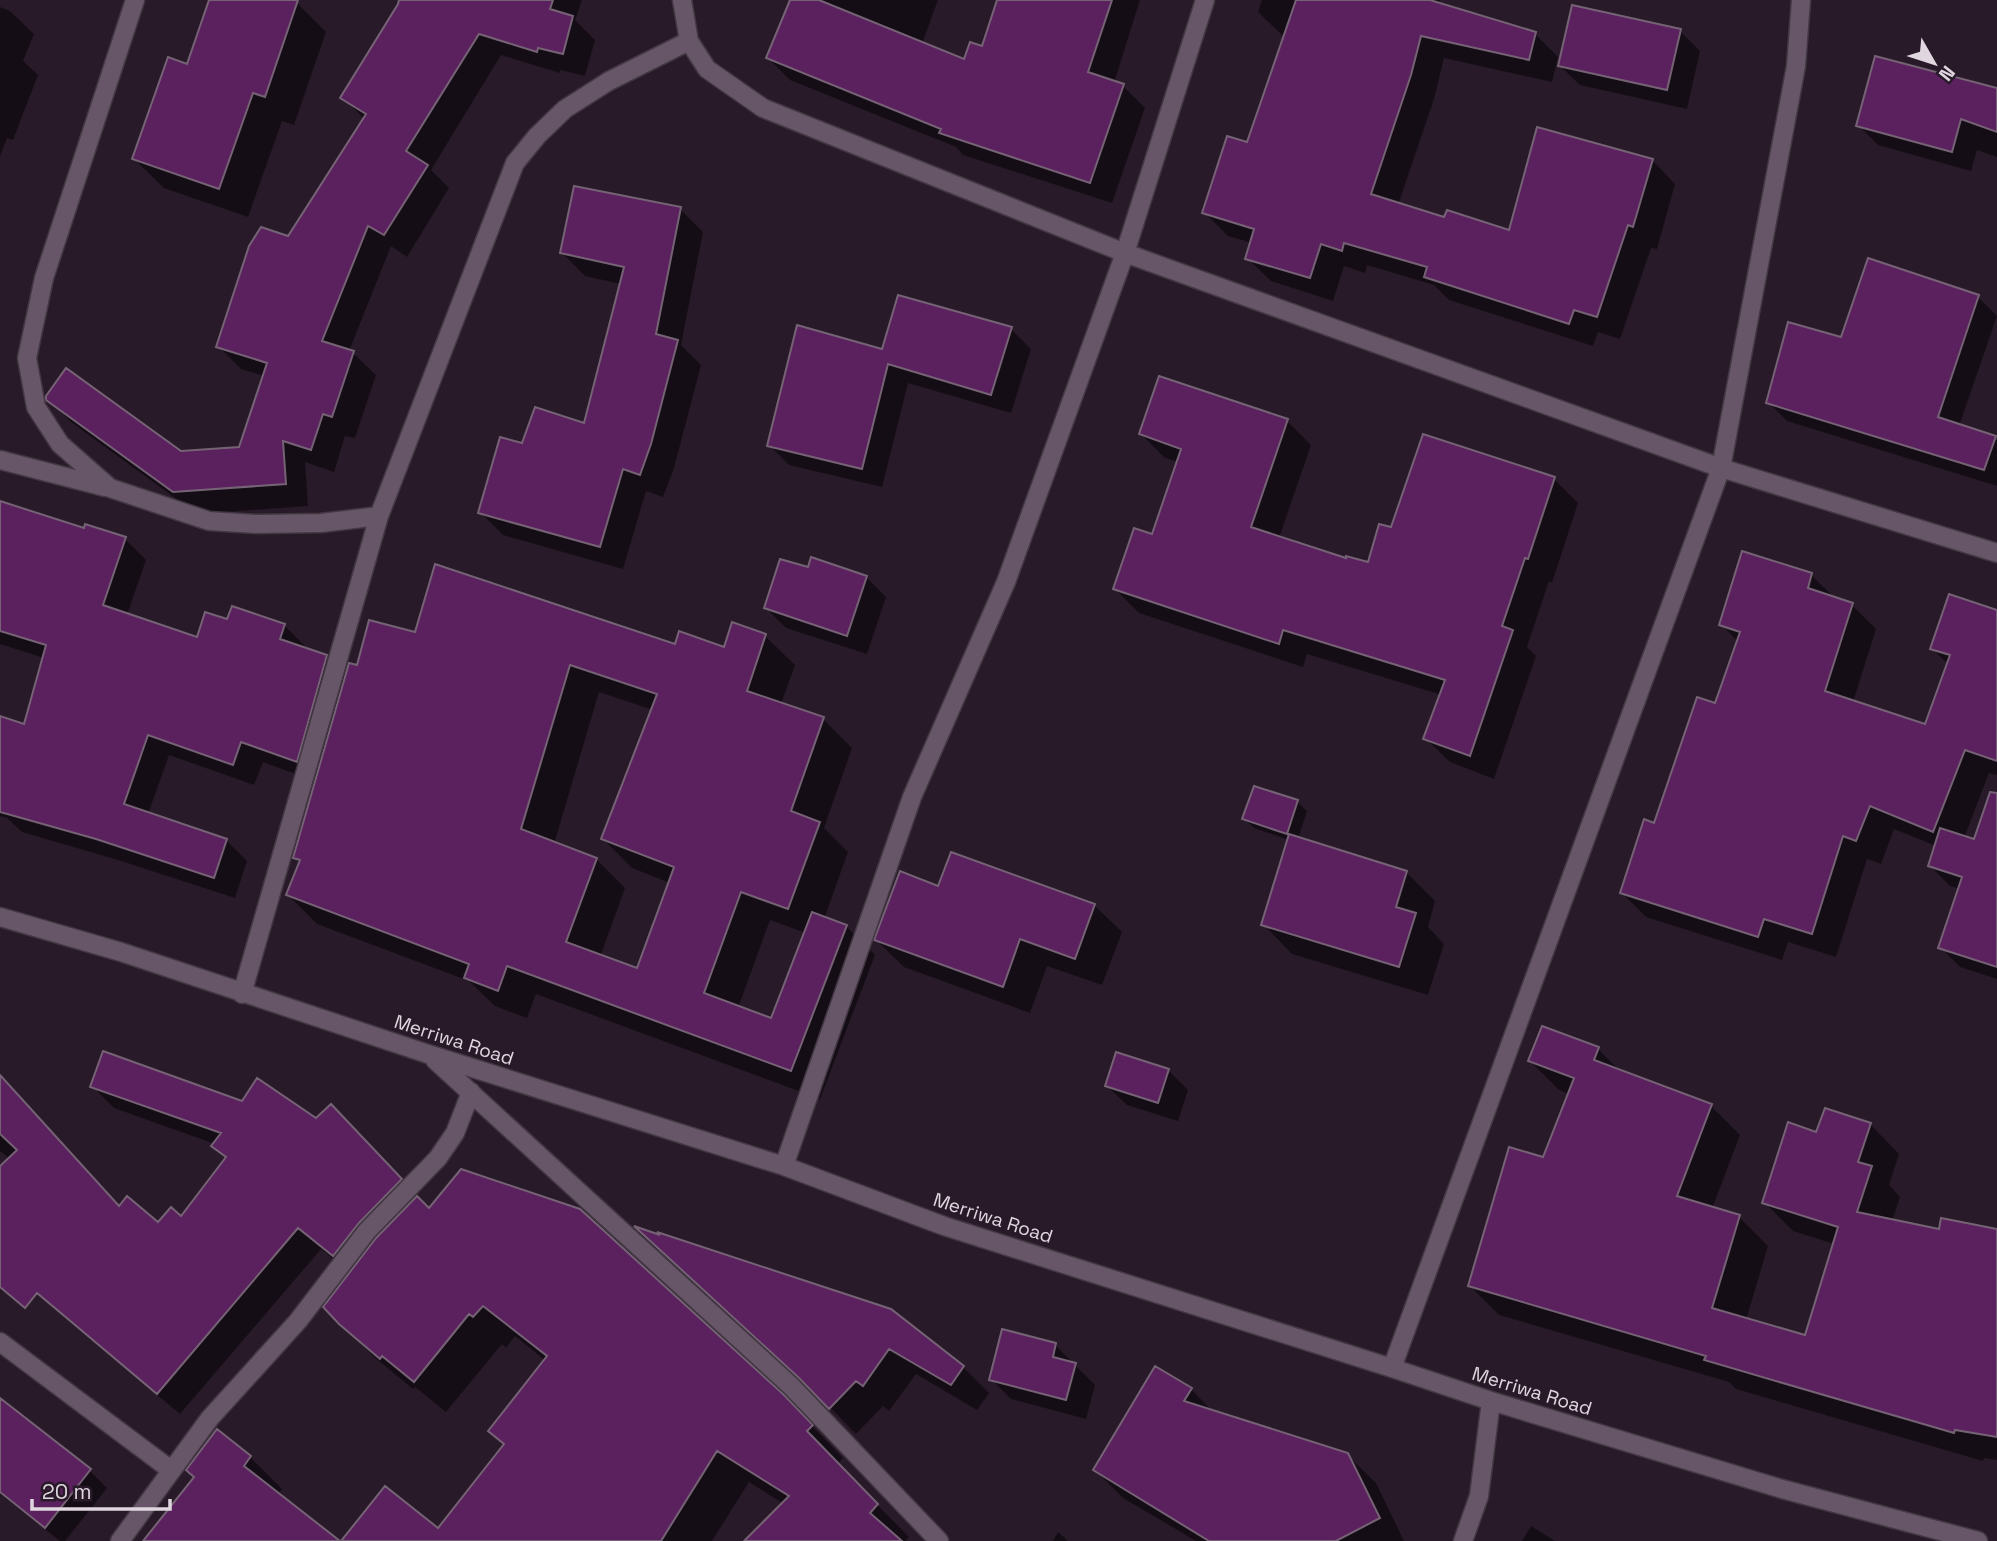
<svg xmlns="http://www.w3.org/2000/svg" width="1997" height="1541" viewBox="0 0 1997 1541" font-family="'Space Grotesk',sans-serif">
  <style>
    .shadow { fill: #0007; fill-rule: evenodd }
    .building { fill: #5b205e; stroke: #756375; stroke-width: 2; fill-rule: evenodd }
    .lines { fill: none; stroke-linecap: round; stroke-linejoin: round }
    .minor-casing { stroke: #423743; stroke-width: 21 }
    .minor { stroke: #675667; stroke-width: 18 }
    .labels { text-anchor: middle; dominant-baseline: central; stroke-width: 5; stroke-linejoin: round; paint-order: stroke }
    .street-label { font-size: 19px; fill: #e0d6e0; stroke: #281a28 }
  </style>
  <rect width="100%" height="100%" fill="#281a28"/>
  <path class="shadow" d="M211 0H287L297 3 326 32 294 125 282 121 248 217 164 188 134 159 188 66Z
    M403 0H582L575 20 595 40 585 76 560 70V73L501 55 431 170 449 188 407 257 391 246 349 351 353 353 376 375 355 438 345 436 334 472 305 462 308 506 197 514 71 422 48 399 180 453 240 449 264 376 241 369 218 346 365 120 343 97Z
    M792 0H938L922 44 965 62 983 48 999 0H1140L1114 83 1123 86 1145 108 1112 203 963 155 956 147 790 80 768 58Z
    M1262 0H1440L1439 5 1535 34 1558 57 1552 82 1444 58 1434 99 1398 205 1445 220 1511 233 1652 160 1675 184 1657 249 1651 248 1620 339 1598 332 1593 346 1449 300 1434 285 1367 265 1365 273 1344 266 1333 301 1271 281 1247 258 1252 243 1228 236 1204 212 1248 144 1285 36 1282 35 1258 12Z
    M0 7 10 11 34 34 23 61 38 75 13 140 7 138 0 156Z
    M1680 31 1700 51 1687 109 1580 85 1560 66Z
    M1997 90V157L1977 150 1971 171 1878 145 1858 125Z
    M680 209 703 232 681 345 701 365 674 468 663 497 646 491 623 569 503 535 480 512 523 445 585 426 621 284 585 276 562 253Z
    M1978 297 1997 316 1959 426 1997 440V486L1787 421 1768 402 1842 339Z
    M1011 329 1031 349 1011 413 908 383 882 487 789 465 769 445 883 351Z
    M1287 421 1311 445 1279 538 1347 561 1369 564 1392 529 1554 479 1578 503 1552 583 1549 581 1527 647 1536 656 1494 779 1450 762 1425 738 1442 695 1307 654 1303 667 1139 613 1115 589 1153 536 1178 462 1165 458 1141 434Z
    M0 503 85 530 125 539 146 560 127 615 198 639 229 621 284 625 305 646 304 649 326 657 346 677 358 668 416 635 725 649 733 624 765 636 795 665 781 704 823 719 852 748 824 828 848 852 824 919 846 926 875 955 820 1099 536 994 527 1018 495 1006 469 981 317 924 288 895 300 863 295 857 317 782 263 762 254 785 169 755 148 814 226 840 247 861 235 898 118 860 22 832 7 818 0 816V718L25 726 44 658 0 644ZM599 692 653 710 603 839 632 868 670 883 638 971 600 957 625 888 596 859 554 844ZM770 920 806 933 772 1021 738 1008Z
    M1811 575 1836 599 1852 605 1876 629 1853 702 1926 726 1949 665 1932 649 1997 620V775L1989 773 1964 838 1997 848V979L1960 967 1940 947 1960 889 1950 886 1930 866 1936 846 1894 829 1881 864 1867 859 1836 957 1788 942 1782 960 1646 917 1622 893 1716 706 1738 642 1721 624Z
    M866 577 886 597 867 654 786 628 766 608Z
    M1297 802 1307 811 1298 839 1406 872 1435 901 1428 927 1444 944 1428 995 1292 954 1263 924 1289 840 1254 828 1244 819Z
    M939 889 1094 905 1122 932 1102 985 1047 966 1030 1013 904 967 876 940Z
    M1598 1049 1621 1072 1711 1106 1740 1135 1712 1209 1739 1217 1768 1246 1746 1320 1806 1337 1834 1244 1793 1231 1764 1202 1818 1134 1870 1124 1899 1154 1889 1185 1900 1197 1892 1221 1940 1231H1997V1460L1984 1458 1983 1461 1736 1389 1729 1382 1499 1315 1470 1286 1544 1159 1569 1094 1559 1090 1530 1061Z
    M1168 1070 1188 1090 1178 1121 1127 1105 1107 1086Z
    M92 1086 242 1103 353 1128 429 1210 782 1395 843 1458 837 1464 909 1537 905 1541H747L784 1504 749 1482 712 1541H343L438 1530 505 1446 490 1431 546 1361 515 1336 506 1348 502 1344 446 1412 415 1387 413 1389 373 1356 340 1323 351 1273 321 1249 180 1414 66 1319 43 1297 119 1208 158 1225 181 1218 227 1159 213 1146 215 1144 114 1108Z
    M0 1097 34 1113 0 1286V1168L10 1159 0 1151Z
    M640 1230 963 1367 989 1393 977 1410 916 1374 889 1411 883 1406 856 1434 818 1395Z
    M1055 1345 1095 1385 1086 1419 1011 1399 991 1379Z
    M1191 1389 1213 1412 1347 1455 1376 1483 1404 1541H1196L1123 1498 1095 1470Z
    M0 1400 90 1471 107 1488 65 1541H60L0 1494Z
    M250 1457 282 1489 278 1495 337 1541H145Z
    M1531 1526 1555 1541H1522Z
    M1058 1532 1068 1541H1053Z"/>
  <path class="building" d="M209 0H298L265 97 253 93 219 189 132 159 168 57 187 64Z
    M399 0H553L550 9 573 16 563 54 538 48 537 52 479 34 406 151 428 165 384 235 368 226 322 341 354 351 332 417 323 414 311 450 283 441 286 484 173 492 46 400V396L66 368 181 451 239 447 267 363 216 347 249 246 261 227 288 236 366 114 340 98 398 4Z
    M790 0H819L964 59 970 42 982 46 997 0H1112L1088 72 1124 84 1090 183 939 133 941 129 766 58Z
    M1296 0H1430L1536 32 1529 60 1421 36 1411 75 1371 194 1444 217 1447 210 1509 230 1537 127 1653 159 1633 227 1628 225 1597 317 1574 310 1569 324 1424 277 1427 267 1344 243 1342 251 1321 244 1310 278 1245 259 1254 229 1202 213 1227 136 1247 142Z
    M1572 5 1681 29 1667 90 1558 66Z
    M1875 56 1997 88V132L1961 119 1952 152 1856 126Z
    M574 186 681 207 656 334 678 340 651 444 640 475 623 469 600 547 478 513 500 437 522 443 535 407 584 423 624 267 560 253Z
    M1868 258 1979 295 1938 417 1996 436 1984 470 1766 403 1788 322 1841 337Z
    M898 295 1012 327 991 395 888 364 862 469 767 446 797 325 882 349Z
    M1159 376 1288 419 1251 527 1346 558V556L1368 562 1379 524 1391 527 1423 434 1555 477 1528 559 1525 558 1502 626 1513 630 1470 756 1423 739 1445 680 1283 630 1279 644 1113 589 1134 528 1152 534 1181 449 1139 434Z
    M0 501 84 528 85 524 126 537 103 605 197 637 205 612 227 619 232 606 285 624 280 639 327 655 297 762 241 742 233 765 148 735 124 804 227 839 214 878 96 839 0 812V716L24 724 46 645 0 631Z
    M1742 551 1812 573 1808 588 1853 603 1825 691 1925 724 1950 655 1930 649 1949 594 1997 610V761L1965 750 1933 832 1870 806 1856 841 1843 836 1812 934 1764 919 1758 937 1620 893 1644 819 1654 823 1697 697 1715 703 1740 632 1719 625Z
    M811 557 867 576 847 636 764 608 780 559 808 567Z
    M435 564 675 644 679 631 724 647 732 622 766 634 747 691 824 717 791 811 820 822 788 909 741 892 704 993 771 1018 812 912 847 925 791 1071 507 966 498 991 464 978 469 964 286 895 300 860 293 858 349 663 357 665 369 620 415 632ZM570 665 657 694 601 839 674 867 637 968 566 942 597 858 521 829Z
    M1254 786 1298 800 1287 834 1242 819Z
    M1990 792 1997 793V967L1938 948 1962 877 1928 866 1940 828 1974 839Z
    M1289 834 1407 871 1396 907 1416 913 1399 967 1261 925Z
    M951 852 1095 904 1075 959 1020 939 1003 987 874 940 900 871 938 886Z
    M1542 1026 1599 1047 1594 1060 1712 1104 1677 1196 1740 1215 1712 1308 1805 1335 1838 1227 1762 1203 1788 1122 1816 1132 1825 1108 1871 1123 1858 1162 1872 1166 1857 1212 1939 1229 1941 1218 1997 1229V1437L1955 1430 1954 1433 1704 1360 1706 1356 1468 1286 1509 1147 1543 1157 1574 1078 1528 1061Z
    M103 1051 242 1101 257 1078 316 1118 331 1104 402 1179 359 1223 333 1256 298 1228 157 1394 37 1293 25 1308 0 1287V1166L17 1150 0 1134V1075L119 1206 127 1196 158 1222 171 1207 181 1216 226 1157 211 1146 221 1133 90 1087Z
    M1116 1052 1169 1069 1158 1103 1105 1086Z
    M461 1169 580 1209 783 1394 813 1425 807 1431 878 1504 870 1513 902 1541H744L789 1496 717 1451 661 1541H341L385 1486 438 1528 504 1444 488 1431 547 1356 483 1306 473 1317 469 1314 414 1382 382 1356 380 1359 339 1324 323 1307 376 1238 417 1196 429 1208Z
    M634 1226 660 1235 657 1232 891 1309 964 1366 951 1385 889 1349 863 1386 856 1381 829 1409 799 1378Z
    M1002 1329 1056 1343 1053 1357 1076 1363 1066 1400 989 1380Z
    M1155 1366 1192 1388 1184 1401 1348 1453 1380 1518 1336 1541H1209L1093 1470Z
    M0 1398 91 1469 45 1528 0 1492Z
    M217 1429 251 1456 244 1466 340 1541H143L194 1477 186 1470Z"/>
  <g class="lines">
    <g class="minor-casing">
      <path id="minor" d="M135 0 44 278 27 358 36 407 60 444 110 488 209 521 256 524 321 523 379 516
        M682 0 689 41 707 69 763 108 1125 253 1721 468 1997 553
        M0 460 105 487
        M0 917 121 952 428 1054 784 1166 944 1226 1392 1368 1491 1401 1782 1489 1978 1541
        M242 994 379 516 515 163 537 136 565 109 609 81 689 41
        M435 1060 791 1386 939 1541
        M784 1166 912 797 1006 582 1125 253 1205 0
        M0 1342 171 1470
        M1392 1368 1721 468 1796 66 1801 0
        M120 1541 210 1418 298 1321 367 1231 438 1158 455 1133 471 1092
        M1463 1541 1479 1496 1491 1401"/>
    </g>
    <use href="#minor" class="minor"/>
  </g>
  <g class="labels">
    <g class="street-label">
      <text transform="translate(454 1040) rotate(18)">Merriwa Road</text>
      <text transform="translate(993 1218) rotate(18)">Merriwa Road</text>
      <text transform="translate(1532 1391) rotate(17)">Merriwa Road</text>
    </g>
  </g>
  <g transform="translate(1934 63) rotate(129)" stroke="#281a28" stroke-width="5" paint-order="stroke">
  <path d="M0-5L12 26L0 18L-12 26Z" fill="#e0d6e0"/>
  <text y="-10" font-size="19" font-weight="bold" text-anchor="middle" fill="#e0d6e0">N</text>
  </g>
  <path d="M32 1499v10h138v-10" fill="none" stroke="#e0d6e0" stroke-width="3.5"/>
  <text x="42" y="1499" font-size="21" fill="#e0d6e0" stroke="#281a28" stroke-width="5" paint-order="stroke">20 m</text>
</svg>
